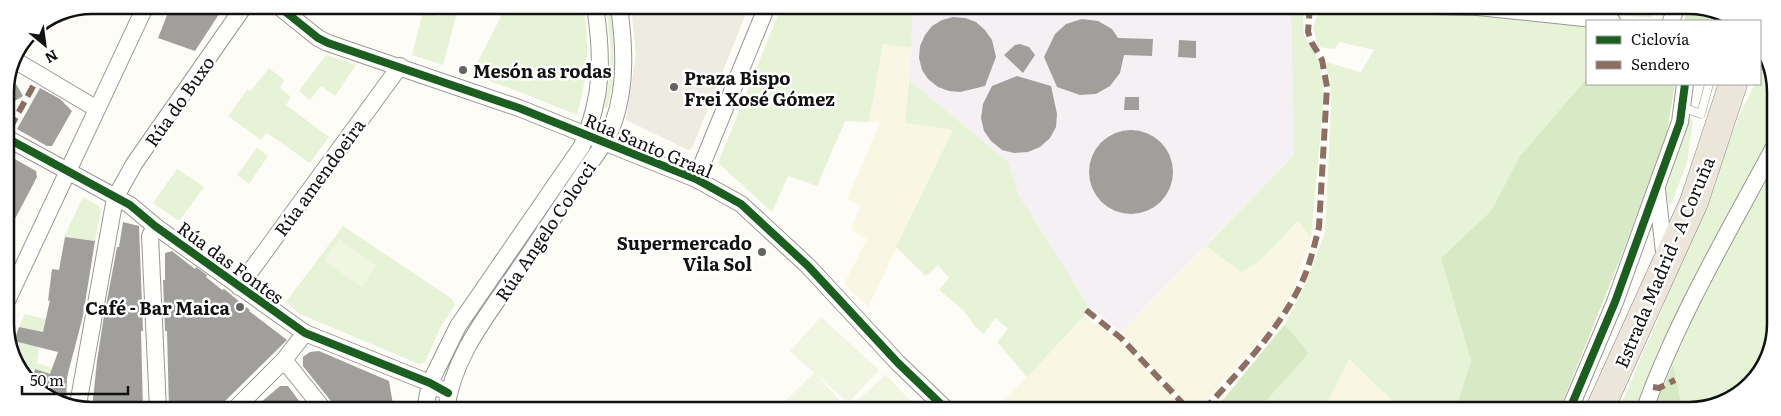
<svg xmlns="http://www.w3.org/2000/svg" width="1781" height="416" viewBox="0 0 1781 416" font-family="Literata,serif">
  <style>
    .industrial { fill: #f5f0f3 }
    .farmland { fill: #f9f7e4 }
    .green { fill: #e7f3d7 }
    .forest { fill: #d8eac5 }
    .pitch { fill: #f0f6e1 }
    .plaza { fill: #edebe2 }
    .building { fill: #a19f9c }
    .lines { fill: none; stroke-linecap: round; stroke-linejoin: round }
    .service-casing { stroke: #979795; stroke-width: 9 }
    .minor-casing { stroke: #979795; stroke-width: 18 }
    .trunk-casing { stroke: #858482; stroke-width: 29 }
    .service { stroke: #fffffe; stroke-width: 8 }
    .minor { stroke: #fffffe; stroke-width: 16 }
    .trunk { stroke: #ece5da; stroke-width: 28 }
    .quiet { stroke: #8d6e63; stroke-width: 6; stroke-dasharray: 12 6; stroke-linecap: butt }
    .cycleway-casing { stroke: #fff; stroke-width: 11 }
    .cycleway { stroke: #1b5e20; stroke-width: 8 }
    .poi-dot { fill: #646362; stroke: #fff; stroke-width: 2 }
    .labels { text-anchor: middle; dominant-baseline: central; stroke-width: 5; stroke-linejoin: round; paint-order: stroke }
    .poi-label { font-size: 18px; font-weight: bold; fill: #111; stroke: #fff; text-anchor: start }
    .street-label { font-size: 18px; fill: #111; stroke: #fff }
    .rim { fill: none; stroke: #111; stroke-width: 2.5 }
  </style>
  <rect width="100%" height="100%" fill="#fdfcf7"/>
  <path class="industrial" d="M913 6 1291 14 1294 155 1121 332 1088 305 1018 196 1008 162 909 80Z"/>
  <path class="farmland" d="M883 44 911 48 905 123 954 129 868 307 844 284 867 239 851 230 861 206 847 199 880 123 869 122Z
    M1298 221 1311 238 1295 286 1278 318 1198 410H1193L1121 332 1206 246 1241 272 1259 262Z
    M1084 316 1121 342 1184 410H1065L1061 406 1057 410H1014L1004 401Z
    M1349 359 1403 411 1323 410Z"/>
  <path class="green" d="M443 5 458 9 443 65 412 55 423 12 441 17Z
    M507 5 583 6C590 46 588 75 577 115L510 88 471 75Z
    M606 6H611C615 40 618 75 607 108L605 109 604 107 609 79 611 50Z
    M786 6 848 7V6H913L911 48 883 44 869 122 845 121 817 186 788 176 772 212 718 163 780 10Z
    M1531 7H1652V18L1533 7Z
    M1319 11 1481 13 1587 24V78L1520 156 1491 211 1441 258 1471 361 1455 411H1403L1349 359 1323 410H1258L1309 353 1285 324 1306 283 1325 232 1331 106 1330 81 1325 62 1361 72 1374 50 1340 42 1334 49 1318 47 1313 27Z
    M1303 13 1304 35 1313 49 1321 69 1324 96 1311 238 1298 221 1259 262 1241 272 1206 246 1294 155 1291 14Z
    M326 55 356 65 335 96 321 86 310 100 299 91Z
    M1766 58 1774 74V128L1657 353 1634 411H1618L1659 317 1740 114 1755 84H1760C1760 75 1759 65 1766 58Z
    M269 68 284 80 280 88 291 97 286 105 329 137 310 163 267 133 261 140 228 116 247 90 251 91Z
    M909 80 1008 162 1019 196 1088 305 1084 316 1027 377 997 342 1008 329 995 318 984 334 974 325 963 310 939 290 949 278 938 265 926 276 896 247 953 130 905 123Z
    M1685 118 1693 119 1687 163 1670 207 1665 190Z
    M257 148 268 156 249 184 237 175Z
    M587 154 487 304 484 303 583 157Z
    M1774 162V342L1746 390 1695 411H1683L1673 364 1704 293Z
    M177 169 204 187 179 221 153 203Z
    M83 197 99 206 101 210 95 241 64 237Z
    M343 226 452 299 455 305 441 326 425 362 419 364 300 314 286 302Z
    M25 314 46 319 43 332 19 327Z
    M14 341 39 347 37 363 69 373 68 379 30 368 27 379 11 350Z"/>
  <path class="forest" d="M1686 7H1707L1721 14 1710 21H1685Z
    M1587 78V84H1675L1666 138 1619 262 1559 411H1455L1471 361 1441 258 1491 211 1520 156Z
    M1285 324 1309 353 1258 410H1225L1217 407Z
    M1673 364 1683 411H1653Z"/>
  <path class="pitch" d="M339 239 376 265 362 287 324 261Z
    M821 317 879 370 848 403 816 374 840 401 830 410H776L814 373 790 351Z
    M885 374 919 410H847L883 377Z"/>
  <path class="plaza" d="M631 6H726L733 10 743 12 745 16 692 148 688 150 626 120 636 54Z"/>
  <path class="building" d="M171 5H225L195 51 158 38Z
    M953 17 965 18 976 22 985 30 992 40 996 57 985 86 960 92 949 91 938 87 928 79 922 70 919 58 920 46 925 35 932 26 942 20Z
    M1082 19 1098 21 1112 29 1118 38 1153 39 1152 56 1124 55 1120 73 1110 86 1096 94 1080 95 1057 87 1044 57 1055 34 1066 24Z
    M1179 40 1196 41V58L1178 57Z
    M1020 44 1029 47 1035 55 1023 73 1004 55 1015 45Z
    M1017 76 1051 86 1057 114 1056 127 1050 138 1040 147 1028 152 1014 153 1002 150 991 141 984 131 981 118 983 104 992 86Z
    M16 84 23 96 5 107V90Z
    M40 88 60 99 72 111 52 146H47L17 129Z
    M1125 97H1139V110H1124Z
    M1089 172a42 42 0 1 1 84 0a42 42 0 1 1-84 0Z
    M6 154 36 171 37 177 6 236Z
    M123 222 139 226 143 331H141L143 409H92L97 361 103 322 117 247H119Z
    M65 237 95 241 83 316 67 377 66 405 32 387 35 369 50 374 58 352 14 341 19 327 43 332 50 300 48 301 52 269 59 270Z
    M172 251 195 269 196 267 207 275 206 277 222 290 224 289 250 310 249 311 287 340 217 409H169L167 331H165L163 280H165V253Z
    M319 351 389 381 394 410H338L303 366V357L310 352Z
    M280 386H288L306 410 253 409Z"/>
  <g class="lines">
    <g class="service-casing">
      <path id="service" d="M1682 107 1701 114 1709 84"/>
    </g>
    <g class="minor-casing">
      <path id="minor" d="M277 5 318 38 328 43 519 108 696 179 741 204 808 266 898 363 947 410
        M1432 6 1478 7 1612 21
        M1671 21 1677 7
        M1724 21 1727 17
        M16 61 97 109
        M5 137 130 205 155 226 305 333 430 383 448 393
        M696 179 767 6
        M1657 190 1665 261
        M155 226 150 236 158 409
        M239 287 400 66
        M6 303 146 5
        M284 360 324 410
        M80 409 79 399 115 198 134 164 245 5
        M235 409 284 360 305 333
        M425 410 430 383 458 326 582 146C603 95 603 59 595 6
        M446 410C453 354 491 311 521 266 549 225 576 183 605 142 608 135 612 128 614 121 627 84 624 43 619 6
        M1569 411 1615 302 1680 122 1685 84
        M1644 411C1677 319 1728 233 1774 147"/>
    </g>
    <g class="trunk-casing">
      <path id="trunk" d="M1760 55 1763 53
        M1599 411 1694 202 1733 84"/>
    </g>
    <use href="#service" class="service"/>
    <use href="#minor" class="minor"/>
    <use href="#trunk" class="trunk"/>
    <path class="quiet" d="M10 128 36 81
      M1086 310 1121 338 1189 410
      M1653 387 1659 388 1675 380
      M1204 410C1240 370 1284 325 1305 275 1311 260 1315 243 1319 227L1327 87 1322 60 1312 43 1308 32 1310 6"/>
    <g class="cycleway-casing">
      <path id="cycleway" d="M277 5 318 38 328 43 519 108 696 179 741 204 808 266 898 363 947 410
        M5 137 130 205 155 226 305 333 430 383 448 393
        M1569 411 1615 302 1680 122 1685 84"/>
    </g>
    <use href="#cycleway" class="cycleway"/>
  </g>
  <g class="poi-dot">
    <circle cx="463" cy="70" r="5"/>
    <circle cx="674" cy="87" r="5"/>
    <circle cx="762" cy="252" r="5"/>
    <circle cx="240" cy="307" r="5"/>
  </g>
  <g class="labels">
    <g class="poi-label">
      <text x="473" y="70">Mesón as rodas</text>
      <text x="684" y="77">Praza Bispo<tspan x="684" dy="21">Frei Xosé Gómez</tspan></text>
      <text x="752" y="242" text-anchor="end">Supermercado<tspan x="752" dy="21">Vila Sol</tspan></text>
      <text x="230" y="307" text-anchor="end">Café - Bar Maica</text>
    </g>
    <g class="street-label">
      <text transform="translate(179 101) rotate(-55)">Rúa do Buxo</text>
      <text transform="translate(649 145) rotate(23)">Rúa Santo Graal</text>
      <text transform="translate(319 177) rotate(-54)">Rúa amendoeira</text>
      <text transform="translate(545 231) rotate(-56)">Rúa Angelo Colocci</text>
      <text transform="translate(231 262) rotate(36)">Rúa das Fontes</text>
      <text transform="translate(1664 262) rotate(-67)">Estrada Madrid - A Coruña</text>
    </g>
  </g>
  <path d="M0 0H1781V416H0ZM92 14H1689A78 78 0 0 1 1767 92V324A78 78 0 0 1 1689 402H92A78 78 0 0 1 14 324V92A78 78 0 0 1 92 14Z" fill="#fff" fill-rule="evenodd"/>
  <path class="rim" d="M92 14H1689A78 78 0 0 1 1767 92V324A78 78 0 0 1 1689 402H92A78 78 0 0 1 14 324V92A78 78 0 0 1 92 14Z"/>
  <rect x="1586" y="20" width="175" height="65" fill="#ffffff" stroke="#a0a0a0"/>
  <rect x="1596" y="36" width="25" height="8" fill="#1b5e20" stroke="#a0a0a0"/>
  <text x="1631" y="45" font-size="15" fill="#111111">Ciclovía</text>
  <rect x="1596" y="61" width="25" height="8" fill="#8d6e63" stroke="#a0a0a0"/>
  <text x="1631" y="70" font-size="15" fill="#111111">Sendero</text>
  <g transform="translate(45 45) rotate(151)" stroke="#ffffff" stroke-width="4" paint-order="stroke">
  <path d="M0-4L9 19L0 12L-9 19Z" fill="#111111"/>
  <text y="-8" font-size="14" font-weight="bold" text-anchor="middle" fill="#111111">N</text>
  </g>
  <path d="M22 386v8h106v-8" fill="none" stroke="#111111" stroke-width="2.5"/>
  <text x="30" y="386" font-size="15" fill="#111111" stroke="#ffffff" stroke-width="4" paint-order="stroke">50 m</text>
</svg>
